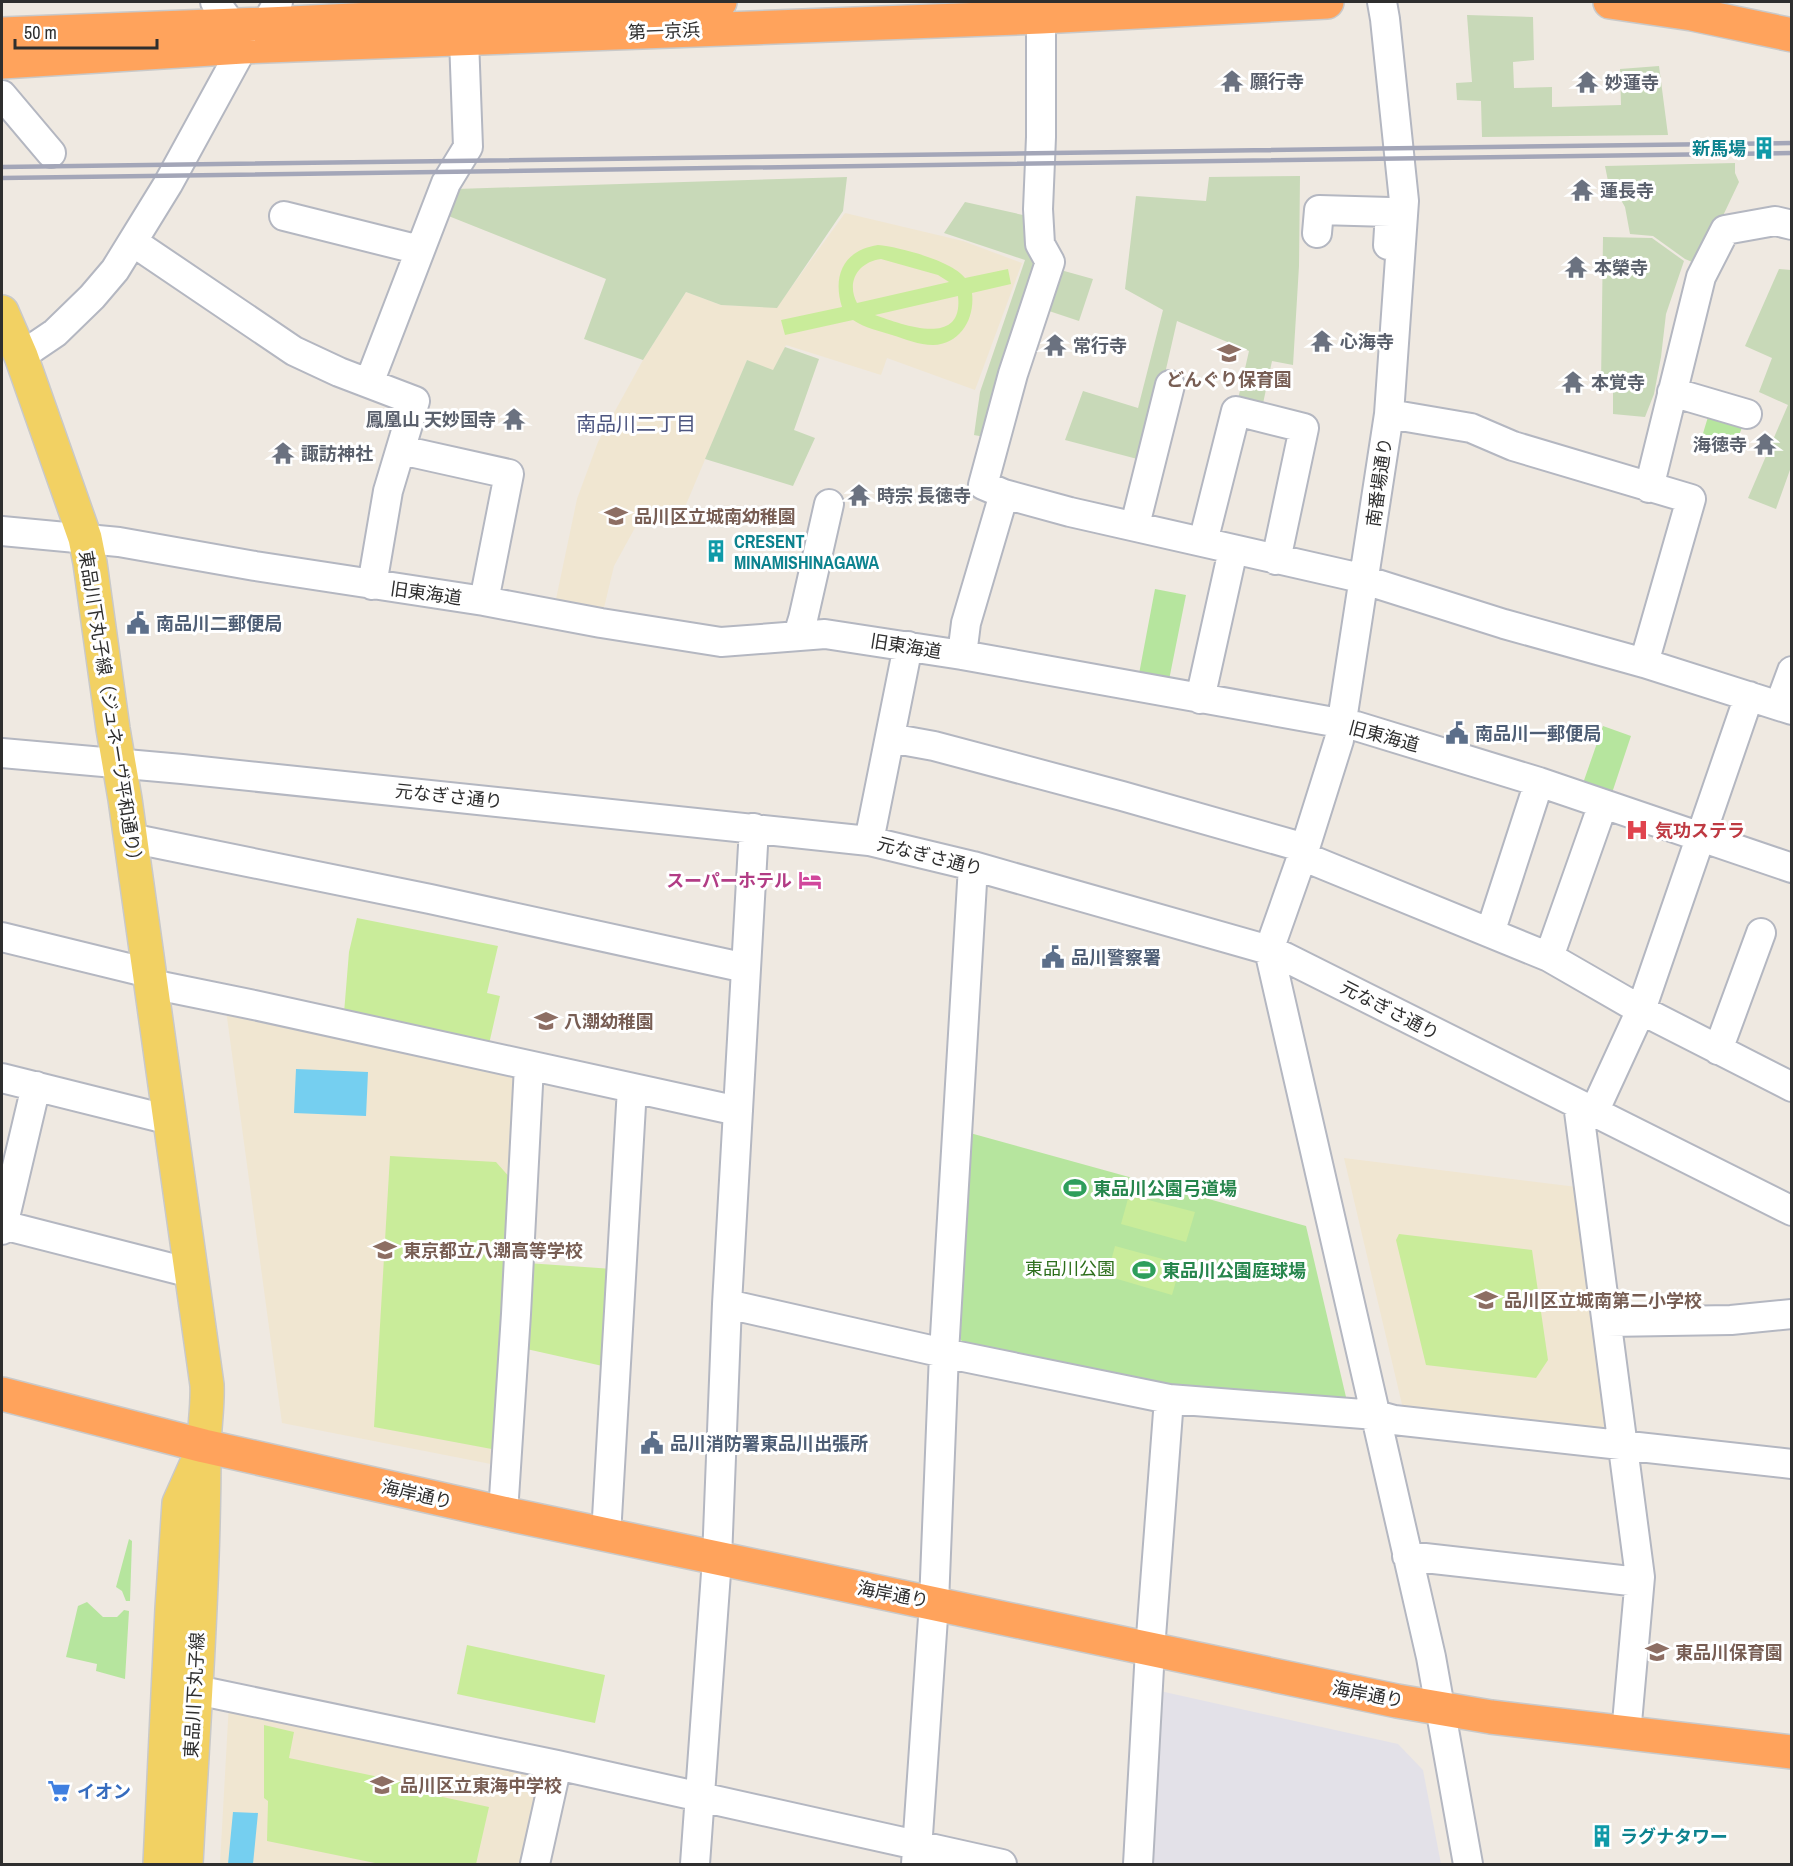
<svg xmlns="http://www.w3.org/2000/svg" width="1793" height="1866" viewBox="0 0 1793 1866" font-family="'Archivo Narrow','Noto Sans JP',sans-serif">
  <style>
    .industrial { fill: #e3e1e8 }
    .education { fill: #f0e6d1 }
    .green { fill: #b6e59e }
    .cemetery { fill: #c8d9b8 }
    .pitch { fill: #c9ec9a; fill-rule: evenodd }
    .water { fill: #75cff0 }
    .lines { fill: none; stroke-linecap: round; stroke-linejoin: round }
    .minor-casing { stroke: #b4b7c1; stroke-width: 32 }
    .major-casing { stroke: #c9c9c9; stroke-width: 36 }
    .highway-casing { stroke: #c9c9c9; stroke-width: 36 }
    .minor { stroke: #fff; stroke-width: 28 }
    .major { stroke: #f2d163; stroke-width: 33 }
    .highway { stroke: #ffa35c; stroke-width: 33 }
    .rail { stroke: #a3a6b8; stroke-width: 4.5 }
    .labels { text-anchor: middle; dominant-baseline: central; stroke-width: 6; stroke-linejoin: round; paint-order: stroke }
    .street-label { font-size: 18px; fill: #2e2e2e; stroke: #fff }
    .worship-label { font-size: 18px; font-weight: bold; fill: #5b616d; stroke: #fff; text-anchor: start }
    .culture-label { font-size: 18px; font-weight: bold; fill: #0d838f; stroke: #fff; text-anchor: start }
    .education-label { font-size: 18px; font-weight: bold; fill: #785e54; stroke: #fff; text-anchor: start }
    .service-label { font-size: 18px; font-weight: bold; fill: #4e5e75; stroke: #fff; text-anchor: start }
    .health-label { font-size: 18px; font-weight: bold; fill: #be3a42; stroke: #fff; text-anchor: start }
    .hotel-label { font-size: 18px; font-weight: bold; fill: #b23c85; stroke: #fff; text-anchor: end }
    .leisure-label { font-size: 18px; font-weight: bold; fill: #27864d; stroke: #fff; text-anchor: start }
    .park-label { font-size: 18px; fill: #2c6e1b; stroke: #fff }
    .shop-label { font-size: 18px; font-weight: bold; fill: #366cbe; stroke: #fff; text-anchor: start }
    .neighbourhood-label { font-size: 20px; fill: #4d5680; stroke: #fff }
  </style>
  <rect width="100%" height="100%" fill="#efe9e1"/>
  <path class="industrial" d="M1160 1691 1398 1744 1423 1770 1441 1864H1147Z"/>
  <path class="education" d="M845 213 963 241 1022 263 975 390 887 358 881 375 786 345 773 371 747 360 677 526 642 515 614 566 603 612 555 604 577 499 598 442 643 360 686 292 721 305 777 307Z
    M226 1010 519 1076 501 1466 282 1423Z
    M1344 1158 1577 1187 1615 1428 1606 1436 1404 1413Z
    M229 1703 534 1773 544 1796 528 1864H220Z"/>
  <path class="green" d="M1711 407 1746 417 1733 451 1701 440Z
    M1155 589 1186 595 1169 680 1139 674Z
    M1603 726 1631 736 1610 799 1581 789Z
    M970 1133 1306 1226 1346 1397 1341 1404 1223 1395 968 1350 954 1330Z
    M129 1539 132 1541 130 1601H126L122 1591 116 1587Z
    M87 1602 103 1617H117L124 1610 129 1611 125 1679 96 1671 97 1664 66 1657 78 1606Z"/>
  <path class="cemetery" d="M1467 15 1533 17 1534 60 1513 62 1514 88 1552 87V107L1621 105 1620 69 1659 66 1668 135 1482 137 1481 101 1457 100 1456 83 1472 82Z
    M1735 163V173L1739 182 1701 262 1697 264 1685 259 1653 236 1630 234 1625 207 1621 200 1610 191 1605 166Z
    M1300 176 1299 266 1293 365 1272 361 1261 413 1236 408 1249 351 1177 321 1145 461 1065 440 1083 391 1138 408 1163 310 1125 289 1136 196 1206 201 1209 177Z
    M847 177 843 211 777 308 721 305 686 292 643 360 584 339 606 279 441 213 456 189Z
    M965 202 1032 217 1042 266 990 438 974 435 980 392 1025 260 944 233Z
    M1603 237 1652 238 1684 261 1666 314 1661 357 1654 394 1645 417 1613 414V386L1601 385Z
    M1057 269 1093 279 1079 321 1043 309Z
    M1779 269 1791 270V467L1776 509 1748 498 1788 405 1759 392 1772 358 1745 346Z
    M785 347 819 359 794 430 815 438 793 486 705 459 747 360 773 370Z"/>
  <path class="pitch" d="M878 245C900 247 952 261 965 278L1008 269 1011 284 972 293C975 318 961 344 933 345 919 345 905 339 892 335 879 331 865 328 853 320L785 335 781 320 842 307C832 275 844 250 878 245ZM881 259 938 275 949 282 857 303C846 282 858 262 881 259ZM958 296C964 349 901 324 875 315Z
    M357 918 498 946 487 993 500 996 489 1044 344 1013 349 952Z
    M390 1156 496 1162 511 1179 497 1450 374 1427Z
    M1129 1195 1195 1212 1186 1242 1121 1224Z
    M1399 1234 1532 1250 1548 1360 1536 1378 1426 1365 1396 1240Z
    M1115 1246 1181 1264 1172 1295 1107 1276Z
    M527 1263 613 1269 607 1367 522 1348Z
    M467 1645 605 1675 595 1723 457 1694Z
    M264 1725 294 1732 289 1758 431 1788 438 1796 489 1807 476 1864H380L267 1841 268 1801 264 1798Z"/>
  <path class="water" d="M296 1069 368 1072 366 1116 294 1113Z
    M233 1812 258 1813 253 1864H228Z"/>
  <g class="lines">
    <g class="minor-casing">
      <path id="minor" d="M215 2 232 25 241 43
        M1382 2 1385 19 1404 201 1389 414 1339 740 1305 848 1269 950 1431 1657 1468 1864
        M1041 17V137L1038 209 1040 244 1050 262 1013 374 983 485 1004 494 1070 512 1352 576 1504 624 1644 663 1792 710
        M2 95 51 153
        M284 216 420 250
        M1317 233 1319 210 1390 212 1388 245
        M133 242 294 351 339 372 415 401 388 491 372 585
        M21 356 55 333 92 297 115 270 168 184 243 47 266 24 278 2
        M369 383 446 183 468 147 464 39
        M1672 392 1747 414
        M1389 414 1471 428 1513 446 1691 499 1644 663
        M401 450 509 474 484 601
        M1649 488 1701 277 1725 230 1775 221 1792 225
        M1135 525 1170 385
        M2 531 119 542 255 566 484 601 601 623 721 642 825 634 962 655 1356 726 1539 782 1792 868
        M1203 542 1236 411 1304 428 1276 560
        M798 635 803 619 829 504
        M962 655 966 623 1004 494
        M1200 699 1233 550
        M1779 706 1792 671
        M890 738 934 746 1122 796 1305 848
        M2 753 182 769 869 841 973 866 1269 950 1285 957 1792 1211
        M130 838 430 899 746 968
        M869 841 908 646
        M1302 856 1549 957 1641 1010 1792 1087
        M1490 933 1539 782
        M2 937 149 973
        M1549 957 1603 804
        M151 984 254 1005 738 1111
        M1718 1050 1761 933
        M2 1078 170 1120
        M1578 1104 1640 1577 1626 1734
        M1594 1112 1641 1010 1749 696
        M3 1225 191 1273
        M2 1230 36 1086
        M727 1304 944 1353 1169 1399 1376 1415 1394 1420 1792 1464
        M1607 1322 1731 1320 1792 1314
        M503 1513 516 1314 529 1066
        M606 1535 632 1088
        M1407 1556 1639 1582
        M211 1693 557 1765 1002 1864
        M535 1864 557 1765
        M695 1864 717 1559 727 1304 754 828
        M916 1864 934 1603 944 1353 973 866
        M1138 1864 1150 1650 1169 1399"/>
    </g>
    <g class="major-casing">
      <path id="major" d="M2 312 21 356 85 538 90 563 113 729 125 799 207 1385C208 1407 204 1428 204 1449 204 1587 193 1726 186 1864
        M160 1864 172 1609 179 1503 200 1456"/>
    </g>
    <g class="highway-casing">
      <path id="highway" d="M1610 2 1692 14 1792 35
        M2 34 291 23 720 2
        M2 62 243 47 1041 17 1327 2
        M2 1394 204 1446 503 1513 1397 1701 1491 1717 1792 1752"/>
    </g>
    <use href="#minor" class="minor"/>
    <use href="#major" class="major"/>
    <use href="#highway" class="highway"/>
    <path class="rail" d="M2 167 1792 143
      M2 178 1792 153"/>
  </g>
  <defs>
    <g id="temple-bare" transform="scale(1.8)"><path d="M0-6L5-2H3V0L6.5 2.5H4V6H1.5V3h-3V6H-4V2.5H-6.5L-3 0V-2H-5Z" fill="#6b7280" stroke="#fff" stroke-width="2.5" paint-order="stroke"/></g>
    <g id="building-bare" transform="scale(1.8)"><path d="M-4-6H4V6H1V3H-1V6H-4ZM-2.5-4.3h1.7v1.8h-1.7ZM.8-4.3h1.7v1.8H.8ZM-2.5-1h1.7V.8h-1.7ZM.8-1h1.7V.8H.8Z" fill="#0f9aa8" stroke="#fff" stroke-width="2.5" paint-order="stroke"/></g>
    <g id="school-bare" transform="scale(1.8)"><path d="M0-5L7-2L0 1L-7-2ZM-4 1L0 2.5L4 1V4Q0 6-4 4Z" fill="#8d6e63" stroke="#fff" stroke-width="2.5" paint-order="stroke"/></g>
    <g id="civic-bare" transform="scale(1.8)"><path d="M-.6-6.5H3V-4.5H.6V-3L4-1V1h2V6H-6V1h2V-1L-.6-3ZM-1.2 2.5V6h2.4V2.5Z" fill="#5c6f8a" stroke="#fff" stroke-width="2.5" paint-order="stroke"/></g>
    <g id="hospital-bare" transform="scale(1.8)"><path d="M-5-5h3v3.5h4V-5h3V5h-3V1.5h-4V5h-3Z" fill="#e0444e" stroke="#fff" stroke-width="2.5" paint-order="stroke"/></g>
    <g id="hotel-bare" transform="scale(1.8)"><path d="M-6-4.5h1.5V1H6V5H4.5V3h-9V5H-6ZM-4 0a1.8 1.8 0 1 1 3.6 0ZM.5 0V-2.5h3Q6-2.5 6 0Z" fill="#d1479c" stroke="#fff" stroke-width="2.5" paint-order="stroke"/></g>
    <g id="stadium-bare" transform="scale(1.8)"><path d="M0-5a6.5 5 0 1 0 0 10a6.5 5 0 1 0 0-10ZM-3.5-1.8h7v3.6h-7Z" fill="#2e9e5b" stroke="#fff" stroke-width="2.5" paint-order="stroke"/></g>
    <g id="supermarket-bare" transform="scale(1.8)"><path d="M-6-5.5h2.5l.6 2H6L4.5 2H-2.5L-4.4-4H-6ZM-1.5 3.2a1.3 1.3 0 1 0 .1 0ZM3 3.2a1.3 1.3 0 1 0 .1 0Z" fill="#3f7fe0" stroke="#fff" stroke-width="2.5" paint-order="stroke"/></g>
  </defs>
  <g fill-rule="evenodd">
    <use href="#temple-bare" x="1232" y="81"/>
    <use href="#temple-bare" x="1587" y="82"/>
    <use href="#building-bare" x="1764" y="148"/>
    <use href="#temple-bare" x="1582" y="190"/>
    <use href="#temple-bare" x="1576" y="267"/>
    <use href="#temple-bare" x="1322" y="341"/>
    <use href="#temple-bare" x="1055" y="345"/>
    <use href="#school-bare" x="1229" y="353"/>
    <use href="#temple-bare" x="1573" y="382"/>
    <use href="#temple-bare" x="514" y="419"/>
    <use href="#temple-bare" x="1765" y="444"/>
    <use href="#temple-bare" x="283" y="453"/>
    <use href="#temple-bare" x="859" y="495"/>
    <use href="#school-bare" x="616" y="516"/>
    <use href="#building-bare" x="716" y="551"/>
    <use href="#civic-bare" x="138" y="623"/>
    <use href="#civic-bare" x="1457" y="733"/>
    <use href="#hospital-bare" x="1637" y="830"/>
    <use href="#hotel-bare" x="810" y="880"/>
    <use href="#civic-bare" x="1053" y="957"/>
    <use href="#school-bare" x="546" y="1021"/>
    <use href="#stadium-bare" x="1075" y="1188"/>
    <use href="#school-bare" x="385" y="1250"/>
    <use href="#stadium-bare" x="1144" y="1270"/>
    <use href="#school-bare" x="1486" y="1300"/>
    <use href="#civic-bare" x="652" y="1443"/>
    <use href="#school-bare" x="1657" y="1652"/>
    <use href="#school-bare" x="382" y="1785"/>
    <use href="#supermarket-bare" x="59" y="1791"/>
    <use href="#building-bare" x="1602" y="1836"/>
  </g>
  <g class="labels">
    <g class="street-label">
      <text transform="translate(664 31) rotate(-2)">第一京浜</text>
      <text transform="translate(1379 482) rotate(-82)">南番場通り</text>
      <text transform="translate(426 593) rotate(8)">旧東海道</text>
      <text transform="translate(906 646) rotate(9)">旧東海道</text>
      <text transform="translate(111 710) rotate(81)">東品川下丸子線（ジュネーヴ平和通り）</text>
      <text transform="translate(1384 736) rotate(15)">旧東海道</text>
      <text transform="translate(449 796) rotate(6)">元なぎさ通り</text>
      <text transform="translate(930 856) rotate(14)">元なぎさ通り</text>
      <text transform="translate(1390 1010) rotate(27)">元なぎさ通り</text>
      <text transform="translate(417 1494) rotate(13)">海岸通り</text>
      <text transform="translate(893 1594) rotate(11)">海岸通り</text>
      <text transform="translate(1368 1694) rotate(11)">海岸通り</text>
      <text transform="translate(194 1695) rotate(-87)">東品川下丸子線</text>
    </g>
    <g class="worship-label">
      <text x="1250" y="81">願行寺</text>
      <text x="1605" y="82">妙蓮寺</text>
      <text x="1600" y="190">蓮長寺</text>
      <text x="1594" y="267">本榮寺</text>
      <text x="1340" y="341">心海寺</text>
      <text x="1073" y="345">常行寺</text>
      <text x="1591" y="382">本覚寺</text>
      <text x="496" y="419" text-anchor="end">鳳凰山 天妙国寺</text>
      <text x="1747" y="444" text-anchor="end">海徳寺</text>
      <text x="301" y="453">諏訪神社</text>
      <text x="877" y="495">時宗 長徳寺</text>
    </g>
    <g class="culture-label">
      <text x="1746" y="148" text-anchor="end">新馬場</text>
      <text x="734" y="541">CRESENT<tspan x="734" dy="21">MINAMISHINAGAWA</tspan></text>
      <text x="1620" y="1836">ラグナタワー</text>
    </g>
    <g class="education-label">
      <text x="1229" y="379" text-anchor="middle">どんぐり保育園</text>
      <text x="634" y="516">品川区立城南幼稚園</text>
      <text x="564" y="1021">八潮幼稚園</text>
      <text x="403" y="1250">東京都立八潮高等学校</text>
      <text x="1504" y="1300">品川区立城南第二小学校</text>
      <text x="1675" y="1652">東品川保育園</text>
      <text x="400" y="1785">品川区立東海中学校</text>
    </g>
    <g class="service-label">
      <text x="156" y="623">南品川二郵便局</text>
      <text x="1475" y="733">南品川一郵便局</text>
      <text x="1071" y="957">品川警察署</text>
      <text x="670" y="1443">品川消防署東品川出張所</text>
    </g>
    <g class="health-label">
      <text x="1655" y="830">気功ステラ</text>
    </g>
    <g class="hotel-label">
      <text x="792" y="880">スーパーホテル</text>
    </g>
    <g class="leisure-label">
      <text x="1093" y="1188">東品川公園弓道場</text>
      <text x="1162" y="1270">東品川公園庭球場</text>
    </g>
    <g class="park-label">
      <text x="1070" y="1268">東品川公園</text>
    </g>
    <g class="shop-label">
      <text x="77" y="1791">イオン</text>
    </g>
    <g class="neighbourhood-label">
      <text x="636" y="423">南品川二丁目</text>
    </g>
  </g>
  <rect width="1793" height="1866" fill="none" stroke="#2e2e2e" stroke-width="6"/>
  <path d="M15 39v9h142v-9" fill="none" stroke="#2e2e2e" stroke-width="3"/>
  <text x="24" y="39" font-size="18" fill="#2e2e2e" stroke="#ffffff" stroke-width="4.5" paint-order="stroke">50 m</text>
</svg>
